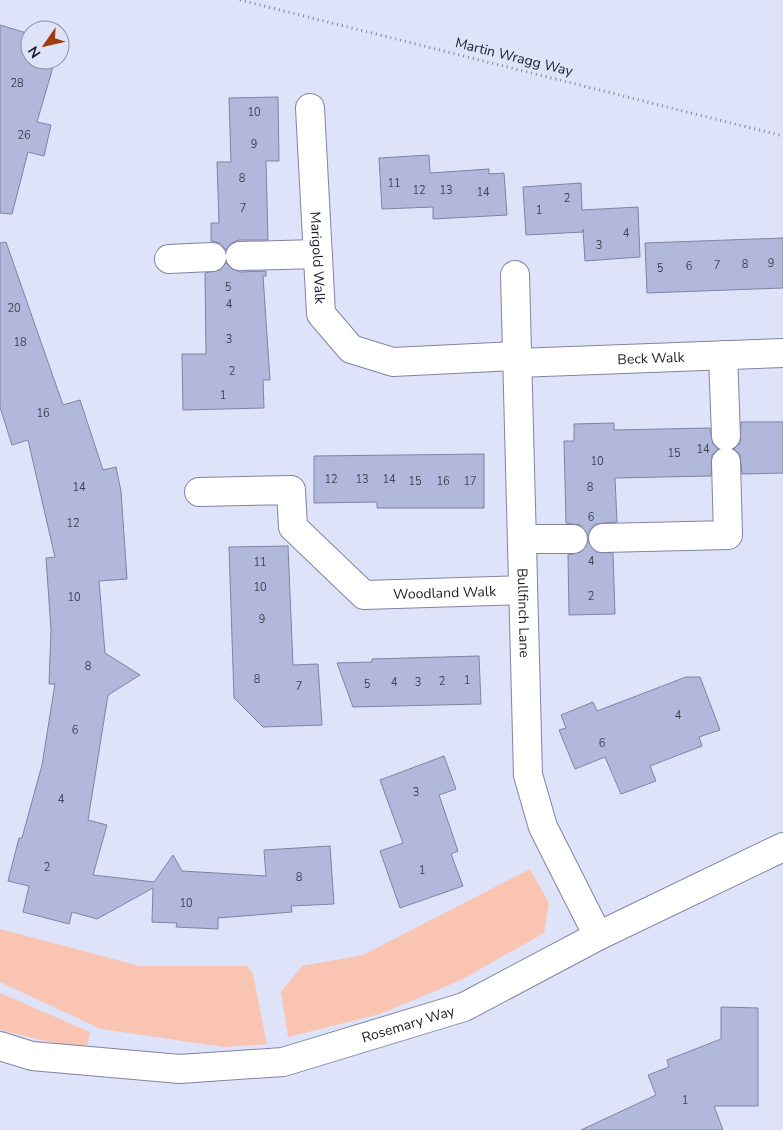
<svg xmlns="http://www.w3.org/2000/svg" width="783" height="1130" viewBox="0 0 783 1130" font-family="'Nunito Sans',sans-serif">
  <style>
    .green { fill: #f9c4b1 }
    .building { fill: #b2b8db; stroke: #7d83a4 }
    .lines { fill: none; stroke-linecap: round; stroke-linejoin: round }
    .minor-casing { stroke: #7f84a5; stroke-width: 30 }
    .path { stroke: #828596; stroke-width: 3; stroke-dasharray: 1 4; stroke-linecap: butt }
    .minor { stroke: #fff; stroke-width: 28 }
    .labels { text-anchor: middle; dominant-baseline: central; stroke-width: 4; stroke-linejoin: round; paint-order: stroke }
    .number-label { font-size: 11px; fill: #404355 }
    .street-label { font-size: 14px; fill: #1a1c28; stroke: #dfe3f9 }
  </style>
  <rect width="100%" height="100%" fill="#dfe3f9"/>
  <path class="green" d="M530 869 549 903 544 933 461 980 380 1014 288 1037 281 992 302 966 363 955Z
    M0 929 140 966H247L253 974 267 1044 224 1047 101 1029 0 982Z
    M0 993 90 1032 86 1051 0 1030Z"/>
  <path class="building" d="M0 25 30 34V60H55L37 122 51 125 44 156 28 152 12 214 0 213Z
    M278 97 279 161H266L268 240H239L231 243 226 250 220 243 211 241V223H219L217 162H231L229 98Z
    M429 155 430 173 489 169V174L504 173 507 215 433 219V207L382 209 379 158Z
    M581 183 582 210 638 207 640 257 585 261 583 229V232L526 235 523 187Z
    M783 238V288L647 293 645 243Z
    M6 242 63 405 80 400 103 470 116 467 121 491 127 579 99 581 105 653 140 675 108 695 88 820 107 825 93 875 154 882 173 855 182 871 266 876 264 850 330 846 334 904 291 906 292 912 218 918V929L176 927 177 923 152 922 153 888 97 919 72 912 69 924 23 912 29 886 8 881 19 838H22L42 765 55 684H49L51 630 46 558 55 557 28 440 12 445 0 407V243Z
    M226 263 232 269 240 272 266 271V276H263L270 380H263L264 408 183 410 182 354H206L205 273 220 270Z
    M741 422H783V473L742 474 740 454 734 449 740 443Z
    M614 423V430L710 428 713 444 718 449 712 455 711 476 615 478 617 522 595 524 590 530 588 536 580 525 566 523 564 441H574V424Z
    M484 454V508H377V502L314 503V456Z
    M588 541 596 552 613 553 615 614 569 615 568 555 581 552Z
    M288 546 293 665 318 664 322 725 263 727 234 698 229 547Z
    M479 656 481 704 353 707 337 663 372 662V659Z
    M686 677H700L720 730 699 737 702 746 650 766 656 781 621 794 605 757 575 769 559 730 566 728 561 715 593 702 597 711Z
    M444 756 456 789 439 795 458 851 451 854 463 886 400 908 380 851 403 843 380 780Z
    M721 1007 758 1008V1106H714L723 1130H581L656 1095 648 1075 669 1067 667 1060 721 1039Z"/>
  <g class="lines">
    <g class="minor-casing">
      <g id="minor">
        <path id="s1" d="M310 108 321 314 351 349 393 362 517 356"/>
        <path d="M240 256 318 254"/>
        <path d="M169 259 212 257"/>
        <path id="s2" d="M515 275 528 775 543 827 598 936"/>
        <path d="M723 355 726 436"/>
        <path id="s3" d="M517 363 783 353"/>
        <path id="s4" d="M199 492 291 490 293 527 364 595 523 590"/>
        <path d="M603 538 728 535 726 462"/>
        <path d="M522 539H573"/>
        <path id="s5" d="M0 1046 32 1056 180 1069 283 1062 464 1007 598 936 783 847"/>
      </g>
    </g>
    <path class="path" d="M240 0 783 136"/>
    <use href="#minor" class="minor"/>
  </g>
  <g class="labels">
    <g class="number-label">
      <text x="17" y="83">28</text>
      <text x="254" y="112">10</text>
      <text x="24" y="135">26</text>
      <text x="254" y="144">9</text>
      <text x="242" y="178">8</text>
      <text x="394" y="183">11</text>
      <text x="419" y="190">12</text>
      <text x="446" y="190">13</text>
      <text x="483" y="192">14</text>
      <text x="567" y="198">2</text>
      <text x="243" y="208">7</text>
      <text x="539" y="210">1</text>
      <text x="626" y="233">4</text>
      <text x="599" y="245">3</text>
      <text x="771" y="263">9</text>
      <text x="745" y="264">8</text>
      <text x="717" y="265">7</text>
      <text x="689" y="266">6</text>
      <text x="660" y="268">5</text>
      <text x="228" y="287">5</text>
      <text x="229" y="304">4</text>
      <text x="14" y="308">20</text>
      <text x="229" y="339">3</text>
      <text x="20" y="342">18</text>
      <text x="232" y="371">2</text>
      <text x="223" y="395">1</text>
      <text x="43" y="413">16</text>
      <text x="703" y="449">14</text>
      <text x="674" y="453">15</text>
      <text x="597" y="461">10</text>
      <text x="331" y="479">12</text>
      <text x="362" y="479">13</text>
      <text x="389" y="479">14</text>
      <text x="415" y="481">15</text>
      <text x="443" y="481">16</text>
      <text x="470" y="481">17</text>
      <text x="79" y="487">14</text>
      <text x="590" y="487">8</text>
      <text x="591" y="517">6</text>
      <text x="73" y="523">12</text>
      <text x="591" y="561">4</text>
      <text x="260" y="562">11</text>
      <text x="260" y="587">10</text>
      <text x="591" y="596">2</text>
      <text x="74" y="597">10</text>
      <text x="262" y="619">9</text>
      <text x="88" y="666">8</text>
      <text x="257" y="679">8</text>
      <text x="467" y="680">1</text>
      <text x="442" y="681">2</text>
      <text x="394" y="682">4</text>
      <text x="418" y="682">3</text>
      <text x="367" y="684">5</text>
      <text x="299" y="686">7</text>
      <text x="678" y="715">4</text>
      <text x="75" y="730">6</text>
      <text x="602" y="743">6</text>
      <text x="416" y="792">3</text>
      <text x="61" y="799">4</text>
      <text x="47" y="867">2</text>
      <text x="422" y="870">1</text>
      <text x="299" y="877">8</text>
      <text x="186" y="903">10</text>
      <text x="685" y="1100">1</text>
    </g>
    <g class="street-label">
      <text transform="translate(514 57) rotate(14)">Martin Wragg Way</text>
      <text stroke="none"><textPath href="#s1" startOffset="150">Marigold Walk</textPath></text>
      <text stroke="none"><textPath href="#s3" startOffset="134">Beck Walk</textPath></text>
      <text stroke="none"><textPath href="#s4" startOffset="308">Woodland Walk</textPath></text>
      <text stroke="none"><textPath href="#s2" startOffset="338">Bullfinch Lane</textPath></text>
      <text stroke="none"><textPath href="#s5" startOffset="416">Rosemary Way</textPath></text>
    </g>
  </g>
  <g transform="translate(45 45) rotate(236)"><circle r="24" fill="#dfe3f9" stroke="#9093a5"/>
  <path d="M0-4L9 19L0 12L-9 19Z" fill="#a03b0b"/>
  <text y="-8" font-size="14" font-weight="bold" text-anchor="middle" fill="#1a1c28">N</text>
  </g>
</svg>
